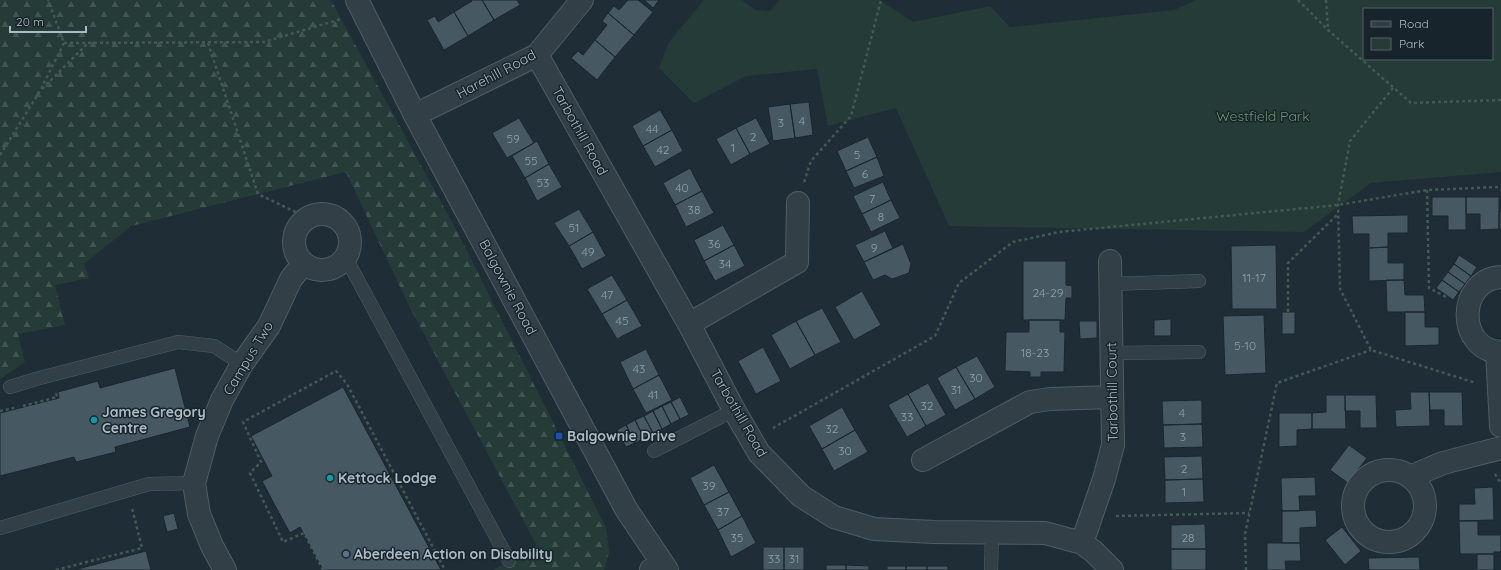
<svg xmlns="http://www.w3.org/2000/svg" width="1501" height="570" viewBox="0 0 1501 570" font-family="Quicksand,sans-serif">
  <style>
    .forest { fill: url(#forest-firs) }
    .park { fill: #243b37; fill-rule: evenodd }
    .building { fill: #465962; stroke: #1a262d }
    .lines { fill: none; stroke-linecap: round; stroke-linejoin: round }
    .service-casing { stroke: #505d65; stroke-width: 14 }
    .minor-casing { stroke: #505d65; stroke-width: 24 }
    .tertiary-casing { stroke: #505d65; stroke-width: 24 }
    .path { stroke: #425956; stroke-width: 2.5; stroke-dasharray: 3 3; stroke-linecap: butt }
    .service { stroke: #323f47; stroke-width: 13 }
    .minor { stroke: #323f47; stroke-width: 22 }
    .tertiary { stroke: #323f47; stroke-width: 22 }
    .culture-dot { fill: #0f9aa8; stroke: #18242b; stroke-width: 1.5 }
    .transit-dot { fill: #1a4fb4; stroke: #18242b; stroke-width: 1.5 }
    .service-dot { fill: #5c6f8a; stroke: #18242b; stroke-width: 1.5 }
    .labels { text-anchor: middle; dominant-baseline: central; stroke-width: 3; stroke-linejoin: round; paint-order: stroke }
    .number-label { font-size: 12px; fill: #92a2ac }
    .street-label { font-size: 14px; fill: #acbbc4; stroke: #18242b }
    .park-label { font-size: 14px; fill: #6b996b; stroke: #18242b }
    .poi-label { font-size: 14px; font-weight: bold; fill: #acbbc4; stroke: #18242b; text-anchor: start }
  </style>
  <defs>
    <pattern id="forest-firs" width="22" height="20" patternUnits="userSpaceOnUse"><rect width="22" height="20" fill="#243b37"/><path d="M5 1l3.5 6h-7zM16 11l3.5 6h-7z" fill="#415552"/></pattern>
  </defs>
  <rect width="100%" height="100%" fill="#1f2e36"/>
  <path class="forest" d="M0 0H331L460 237 606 528 609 552 604 570H493L537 546 409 306 346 172 131 226 84 264 89 278 55 285 65 325 18 334 25 362 0 379Z"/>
  <path class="park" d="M704 0H742L755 10 770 11 780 0H880L913 22 990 6 1010 27 1174 10 1196 0H1501V172L1371 183 1304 232 949 226 896 108 828 126 817 69 746 76 694 103 659 68 669 42ZM1364 9H1492V59H1364Z"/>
  <path class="building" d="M471 0H482L494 20 468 36 454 12 472 1Z
    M482 0H517L520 5 494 20Z
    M628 0H638L653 12 634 35 608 13 614 6 619 10Z
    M644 0H659L653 8Z
    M454 12 468 36 444 50 427 20 435 16 438 22Z
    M608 13 634 35 615 57 595 40 607 25 602 21Z
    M595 40 615 57 597 80 571 58 578 51 583 55Z
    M809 102 813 135 795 138 790 104Z
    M790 104 795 138 773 141 768 107Z
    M660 110 672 130 643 146 632 126Z
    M519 118 534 143 507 158 492 133Z
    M756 118 770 144 750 154 736 128Z
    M736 128 750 154 731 165 716 139Z
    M672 130 683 151 655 167 643 146Z
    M868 137 877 157 846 171 837 151Z
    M537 141 549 164 525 178 512 156Z
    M877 157 884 176 854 188 846 171Z
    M549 164 562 187 537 201 525 178Z
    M690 168 702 191 675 205 663 183Z
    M883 182 891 200 862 214 853 196Z
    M702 191 714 213 686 227 675 205Z
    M1432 197H1466V230H1448V216H1432Z
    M1466 197H1499V229L1480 230V214H1466Z
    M891 200 900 218 871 232 862 214Z
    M579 209 593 232 569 246 554 223Z
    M1499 211H1501V229H1499Z
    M1408 215V233H1388V247L1369 248V234H1353L1352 216Z
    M723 225 734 245 704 261 694 240Z
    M885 231 893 248 864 262 855 245Z
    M593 232 606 256 582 269 569 246Z
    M903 244 911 264 909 273 892 279 885 275 873 280 864 262Z
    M734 245 745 266 715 281 704 261Z
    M1276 245 1277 309H1232L1231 246Z
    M1388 247V263H1404V280L1369 281V248Z
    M1459 255 1477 267 1471 276 1454 264Z
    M1023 261H1066V285L1072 286V298H1066L1065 320H1023Z
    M1454 264 1471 276 1465 284 1448 272Z
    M1448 272 1465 284 1459 292 1442 280Z
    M612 275 627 300 602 314 587 289Z
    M1386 280H1404L1405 295H1424L1425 312H1387Z
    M1442 280 1459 292 1453 300 1436 288Z
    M862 291 881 325 854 340 835 307Z
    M627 300 642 326 617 339 602 314Z
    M822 308 841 342 815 355 796 321Z
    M1282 312H1295V334H1282Z
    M1405 312H1425V327H1439V345L1405 346Z
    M1264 315 1266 373 1225 375 1223 316Z
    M1171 319V336H1154V320Z
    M1029 320H1060V332H1065L1064 372H1041V377H1030V372L1005 371 1006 332H1029Z
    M796 321 815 355 790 369 771 335Z
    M1079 321H1097V338L1080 339Z
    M763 347 781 381 756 394 738 361Z
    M646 349 659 375 633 389 620 362Z
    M977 356 995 387 975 399 956 367Z
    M956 367 975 399 955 410 937 378Z
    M175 368 190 427 115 447 116 452 76 462 74 457 0 476V413L59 398 58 392 98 381 100 388Z
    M659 375 672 400 646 413 633 389Z
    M928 383 946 415 926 426 908 394Z
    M343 387 439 566 441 570H323L300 527 290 533 279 513 262 481 272 476 251 436Z
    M1410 392H1429L1430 426 1396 427 1395 410 1411 409Z
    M1429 392H1462L1463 426H1444V410H1430Z
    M908 394 926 426 907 437 888 405Z
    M1326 395H1345L1346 429H1312V413L1326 412Z
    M1345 395H1376L1377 428H1360V411H1345Z
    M680 397 689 415 680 419 671 402Z
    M1202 400V424L1163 425 1162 401Z
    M671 402 680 419 671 424 662 406Z
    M662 406 671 424 662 429 653 411Z
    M842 407 855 430 822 449 809 426Z
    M653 411 662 429 653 433 644 416Z
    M1279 413H1312V429L1297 430V446L1279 447Z
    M644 416 653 433 644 438 635 420Z
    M635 420 644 438 635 443 626 425Z
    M1202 424 1203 447 1164 448 1163 425Z
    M626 425 635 443 626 447 617 430Z
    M855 430 868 452 834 471 822 449Z
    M1349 445 1367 458 1348 483 1330 470Z
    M1202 456 1203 479 1165 480 1164 457Z
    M714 465 729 492 704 505 690 478Z
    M1315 477 1316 496H1299L1300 511H1282L1281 478Z
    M1203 479 1204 502 1165 503V480Z
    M1493 487 1494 520 1459 521V504H1475L1474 488Z
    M729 492 742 516 718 530 704 505Z
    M1316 510 1317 527 1300 528V543H1282V511Z
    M174 513 178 529 167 532 163 516Z
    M742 516 756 543 731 557 718 530Z
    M1459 521H1478V535H1501V552H1494V554H1460Z
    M1205 524 1206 549H1171V525Z
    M1342 527 1361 551 1345 565 1325 540Z
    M1267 543H1300L1301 561H1285L1286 570H1267Z
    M763 547H784V570H763Z
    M784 547H804V570H784Z
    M1171 549H1206V570H1171Z
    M146 551 151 570H74Z
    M1477 554H1494V570H1477Z
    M1419 557 1420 570H1369L1368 558Z
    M826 565H846V570H826Z
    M846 565 869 566V570H846Z
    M887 566H906V570H887Z
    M906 566H927V570H906Z
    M927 566H948V570H927Z"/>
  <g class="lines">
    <g class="service-casing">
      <path id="service" d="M346 258 509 561
        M1110 284 1199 281
        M1111 353 1199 352
        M10 387 36 379 178 342 214 346 242 364
        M654 451 734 410
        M0 528 149 484 194 483
        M991 570 992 532"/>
    </g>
    <g class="minor-casing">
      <path id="minor" d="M537 55 689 324 734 410 759 453 801 496 834 517 874 529 934 532 1045 533 1082 543 1093 551 1112 570
        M415 115 537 55 582 0
        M294 242a28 28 0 1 1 56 0a28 28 0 1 1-56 0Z
        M1501 277C1456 280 1457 351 1501 352
        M689 324 797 262 798 203
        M1497 352 1501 426
        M923 460 1030 402 1050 399 1112 397
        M1353 506a36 36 0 1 1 72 0a36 36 0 1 1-72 0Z
        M1410 477 1443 463 1501 448
        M1082 543 1104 479 1113 445 1110 261
        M225 570 212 546 199 514 194 483 207 436 222 400 242 364 269 326 291 279 303 264
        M651 570 661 564"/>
    </g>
    <g class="tertiary-casing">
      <path id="tertiary" d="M357 0 415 115 626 509 667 570"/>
    </g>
    <path class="path" d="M1298 0 1328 30 1411 103 1501 100
      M1326 0 1328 29
      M64 43 264 42 341 19
      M208 43 258 194 308 218
      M1393 88 1350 141 1338 205 1340 289 1371 350 1476 383
      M42 89 87 44
      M0 155 40 91 64 43 48 0
      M804 182 811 161 851 116 881 0
      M1427 190 1429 288 1446 297
      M1288 312V263L1338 214
      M23 406 57 397 56 393
      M0 411 14 408
      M773 428 935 336 959 283 1013 242 1059 232 1338 205 1427 190 1501 187
      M1495 474 1501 484
      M1116 516 1249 513
      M56 570 142 548 132 508
      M323 570 304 533 283 542 250 473 261 462 243 422 336 371 347 384 445 570
      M1246 570 1245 534 1277 383 1371 350"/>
    <use href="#service" class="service"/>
    <use href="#minor" class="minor"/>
    <use href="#tertiary" class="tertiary"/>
  </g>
  <g class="culture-dot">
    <circle cx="94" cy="420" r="4"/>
    <circle cx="330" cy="478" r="4"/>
  </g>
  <rect class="transit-dot" x="555" y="432" width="8" height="8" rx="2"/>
  <circle class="service-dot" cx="346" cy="554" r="4"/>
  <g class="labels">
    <g class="number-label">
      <text x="802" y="120">4</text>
      <text x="781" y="122">3</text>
      <text x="652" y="128">44</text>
      <text x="753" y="136">2</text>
      <text x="513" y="138">59</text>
      <text x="733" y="147">1</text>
      <text x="663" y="149">42</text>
      <text x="857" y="154">5</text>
      <text x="531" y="160">55</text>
      <text x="865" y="173">6</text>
      <text x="543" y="182">53</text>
      <text x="682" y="187">40</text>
      <text x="872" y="198">7</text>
      <text x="694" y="209">38</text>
      <text x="881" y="216">8</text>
      <text x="574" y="227">51</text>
      <text x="714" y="243">36</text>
      <text x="874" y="247">9</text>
      <text x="588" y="251">49</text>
      <text x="725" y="263">34</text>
      <text x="1254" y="277">11-17</text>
      <text x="1048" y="292">24-29</text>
      <text x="607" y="294">47</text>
      <text x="622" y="320">45</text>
      <text x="1245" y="345">5-10</text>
      <text x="1035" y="352">18-23</text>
      <text x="639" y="368">43</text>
      <text x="976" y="377">30</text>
      <text x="956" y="389">31</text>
      <text x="653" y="394">41</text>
      <text x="927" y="405">32</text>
      <text x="1182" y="412">4</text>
      <text x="907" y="416">33</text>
      <text x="832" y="428">32</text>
      <text x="1183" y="436">3</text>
      <text x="845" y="450">30</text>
      <text x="1184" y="468">2</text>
      <text x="709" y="485">39</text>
      <text x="1184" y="491">1</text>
      <text x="723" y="511">37</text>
      <text x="737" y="537">35</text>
      <text x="1188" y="537">28</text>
      <text x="774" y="558">33</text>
      <text x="794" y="558">31</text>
    </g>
    <g class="street-label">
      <text transform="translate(496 74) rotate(-28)">Harehill Road</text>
      <text transform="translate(580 131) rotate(61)">Tarbothill Road</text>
      <text transform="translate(508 287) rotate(62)">Balgownie Road</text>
      <text transform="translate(248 358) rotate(-59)">Campus Two</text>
      <text transform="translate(1112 392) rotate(-91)">Tarbothill Court</text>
      <text transform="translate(739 413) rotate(60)">Tarbothill Road</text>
    </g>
    <g class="park-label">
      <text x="1263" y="116">Westfield Park</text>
    </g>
    <g class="poi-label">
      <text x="102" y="412">James Gregory<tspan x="102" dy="16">Centre</tspan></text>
      <text x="567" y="436">Balgownie Drive</text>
      <text x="338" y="478">Kettock Lodge</text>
      <text x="354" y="554">Aberdeen Action on Disability</text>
    </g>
  </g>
  <rect x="1363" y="8" width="130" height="52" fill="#18242b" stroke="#536068"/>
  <rect x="1371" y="21" width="20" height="6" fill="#323f47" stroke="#536068"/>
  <text x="1399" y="28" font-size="12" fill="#acbbc4">Road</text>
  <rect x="1371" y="38" width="20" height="12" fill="#243b37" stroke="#536068"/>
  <text x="1399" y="48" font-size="12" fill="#acbbc4">Park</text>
  <path d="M10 26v6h76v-6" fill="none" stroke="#acbbc4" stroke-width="2"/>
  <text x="16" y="26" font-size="12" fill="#acbbc4" stroke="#18242b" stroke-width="3" paint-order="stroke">20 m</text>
</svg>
